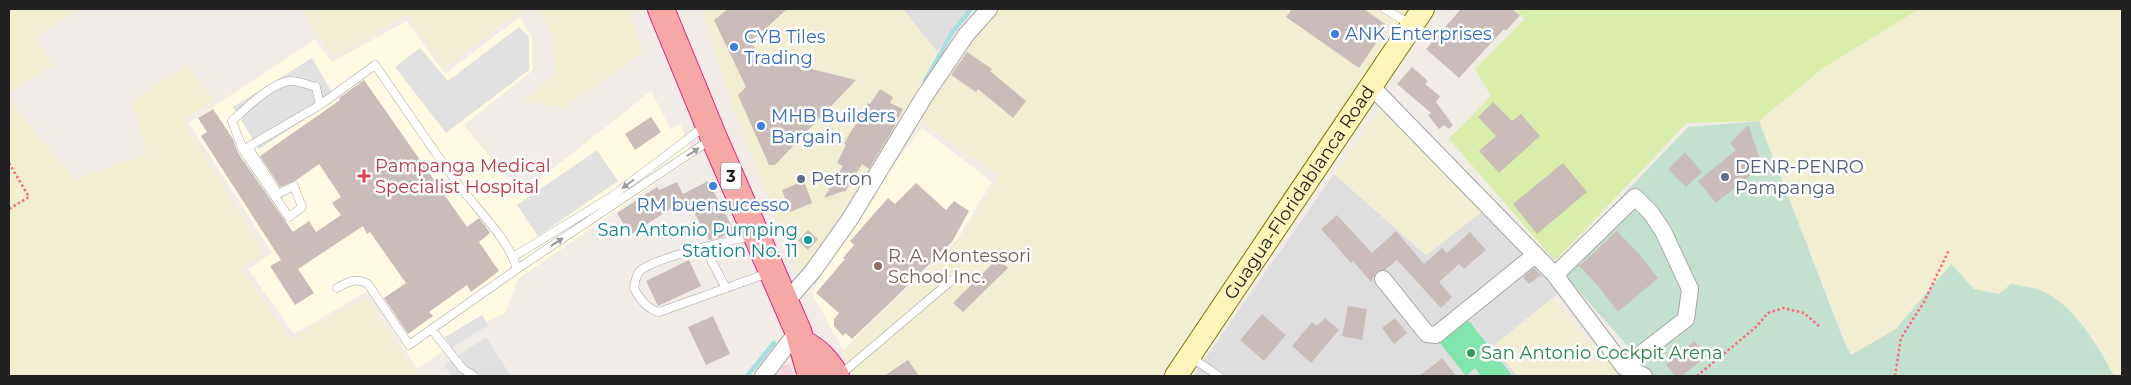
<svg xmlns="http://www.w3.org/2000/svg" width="2131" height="385" viewBox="0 0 2131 385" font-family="Montserrat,sans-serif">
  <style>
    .residential { fill: #dfdede }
    .commercial { fill: #f3d5da }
    .education { fill: #fffae2 }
    .farmland { fill: #f1eed1 }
    .grass { fill: #d8eeaa }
    .wetland { fill: #c3e1ce }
    .pitch { fill: #81e5ac }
    .parking { fill: #e1e1e1 }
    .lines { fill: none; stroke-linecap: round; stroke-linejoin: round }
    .stream { stroke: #a5dfe2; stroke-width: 4.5 }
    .building { fill: #cabdb9 }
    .service-casing { stroke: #a5a5a5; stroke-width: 9 }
    .minor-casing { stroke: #a5a5a5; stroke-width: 18 }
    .secondary-casing { stroke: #7f7700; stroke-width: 24 }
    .trunk-casing { stroke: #e61d86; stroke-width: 28 }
    .path { stroke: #ff6a76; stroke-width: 2.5; stroke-dasharray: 2.5 2.5; stroke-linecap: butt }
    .service { stroke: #fff; stroke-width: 8 }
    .minor { stroke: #fff; stroke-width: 16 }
    .secondary { stroke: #fdf5b9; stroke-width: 22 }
    .trunk { stroke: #f6a8a6; stroke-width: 26 }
    .oneway { fill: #9b9b9b }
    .shop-dot { fill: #3f7fe0; stroke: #fff; stroke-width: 2 }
    .health-dot { fill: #e0444e; stroke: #fff; stroke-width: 2 }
    .service-dot { fill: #5c6f8a; stroke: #fff; stroke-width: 2 }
    .culture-dot { fill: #0f9aa8; stroke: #fff; stroke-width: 2 }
    .education-dot { fill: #8d6e63; stroke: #fff; stroke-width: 2 }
    .leisure-dot { fill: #2e9e5b; stroke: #fff; stroke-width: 2 }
    .labels { text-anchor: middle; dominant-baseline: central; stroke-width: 5; stroke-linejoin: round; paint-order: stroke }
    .shield { fill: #fff; stroke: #646464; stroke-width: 1 }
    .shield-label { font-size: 16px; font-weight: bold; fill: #212121 }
    .shop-label { font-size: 18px; fill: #366cbe; stroke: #fff; text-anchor: start }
    .health-label { font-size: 18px; fill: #be3a42; stroke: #fff; text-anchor: start }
    .service-label { font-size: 18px; fill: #4e5e75; stroke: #fff; text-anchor: start }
    .street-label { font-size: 18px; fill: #212121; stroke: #fff }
    .culture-label { font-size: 18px; fill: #0d838f; stroke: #fff; text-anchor: end }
    .education-label { font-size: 18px; fill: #785e54; stroke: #fff; text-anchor: start }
    .leisure-label { font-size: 18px; fill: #27864d; stroke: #fff; text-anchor: start }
  </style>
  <rect width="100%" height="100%" fill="#f2ece7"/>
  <path class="residential" d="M903 9H970L937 52Z
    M1334 174 1426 255 1490 205 1561 291 1493 346 1517 376H1193Z"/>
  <path class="commercial" d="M789 364 795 376H772L781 366Z"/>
  <path class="education" d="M520 17 532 38 533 70 464 125 521 194 651 91 671 130 680 124 694 157 518 279 506 312 487 322 417 369 368 291 294 334 248 269 272 253 189 123 315 39 332 62 407 21 445 74Z
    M922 128 992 182 958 238 843 350 812 293 847 227Z"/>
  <path class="farmland" d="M9 9H79L35 37 53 65 9 93Z
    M301 9H523L444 68 408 15 332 56Z
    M539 9H628L643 53 563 108 522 101 556 74 551 31Z
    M703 9H903L937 52 904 116 869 174 800 276 728 95Z
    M995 9H1412L1159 376H854L842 353 965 233 1000 176 921 123 942 78Z
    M1919 9H2122V376H2114L2095 340 2066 309 2042 291 2011 284 1999 294 1974 289 1927 291 1896 329 1851 355 1759 121 1823 68Z
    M187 65 213 100 183 121 265 253 242 269 290 339 366 298 418 376H9V100L75 179 147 154 131 101Z
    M1381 109 1482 212 1426 255 1334 174Z
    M1553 298 1620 376H1621H1517L1493 346Z"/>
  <path class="grass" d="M1514 9H1919L1823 68 1759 121 1687 123 1555 261 1449 139 1491 96 1475 69 1525 19Z"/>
  <path class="wetland" d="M1759 121 1844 341 1851 355 1896 329 1951 264 1974 289 1999 294 2011 284C2021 286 2033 287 2042 291 2074 305 2099 347 2114 376H1654L1556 265 1688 127Z"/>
  <path class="pitch" d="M1464 315 1511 374 1508 376H1481L1475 368 1466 376 1436 338Z"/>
  <path class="parking" d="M519 27 529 37V70L446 133 395 67 420 48 448 81Z
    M312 58 336 99 259 149 233 107Z
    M597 150 618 181 538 236 517 205Z
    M482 315 488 325 452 348 445 337Z
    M486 337 511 376H452L444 365Z"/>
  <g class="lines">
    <path class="stream" d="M925 81 952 33 971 9
      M747 376 774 343"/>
  </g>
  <path class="building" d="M728 9H787L751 42 767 67 775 60 856 80 775 165H769L738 95 746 87 714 20Z
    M1292 9H1364L1388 26 1359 68 1286 17Z
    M1461 9H1512L1520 15 1506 31 1504 29 1459 78 1426 49Z
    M967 52 992 69 990 71 1026 101 1013 118 978 89 976 92 951 75Z
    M1412 67 1428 81 1425 84 1440 96 1436 102 1453 125 1449 129 1444 125 1439 129 1428 115 1431 113 1397 84Z
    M364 80 467 227 479 218 486 227 490 233 479 242 499 271 471 292 467 285 429 312 433 316 408 334 384 298 406 283 370 232 367 234 363 226 298 269 314 293 295 305 270 266 281 260 201 136 207 132 198 118 213 109 233 139 238 153 293 232 309 221 316 232 341 215 332 203 341 197 319 164 295 181 280 187 260 156 340 100 339 98Z
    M880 89 893 97 890 103 903 109 892 131 869 169 862 164 845 192 844 191 824 198 843 166 837 163 846 145 844 144 849 135 868 103 870 104Z
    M1493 102 1512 121 1521 114 1540 136 1499 173 1479 151 1496 136 1478 117Z
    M651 117 661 132 635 150 625 134Z
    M1748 125 1761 161 1748 169 1752 174 1716 203 1698 181 1736 150 1730 143Z
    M1685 152 1702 172 1686 187 1668 169Z
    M1563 163 1587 192 1537 234 1513 204Z
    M708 181 734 230 722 237 709 240 690 205 674 213 672 208 630 235 617 213 657 187 659 190 677 182 683 194Z
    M804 181 812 203 790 212 782 190Z
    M916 183 946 210 954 201 969 211 952 242 893 300 852 339 845 333 843 336 834 326V319L839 313 816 293 845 259 843 258 854 245 850 241 888 198 895 204Z
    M1337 215 1372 253 1396 231 1424 264 1442 248 1447 253 1470 232 1486 250 1464 269 1459 264 1439 282 1452 297 1441 308 1397 260 1385 270 1376 272 1371 282 1353 261 1351 263 1321 229Z
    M808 230 818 239 808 250 798 241Z
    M1617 231 1639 254 1658 278 1618 312 1599 287 1579 266Z
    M998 258 1008 268 963 312 953 303Z
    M689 260 701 286 658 306 646 281Z
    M1534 268 1541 275 1529 284 1523 277Z
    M1348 306 1367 309 1362 340 1342 336Z
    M1262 314 1286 335 1264 361 1240 340Z
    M713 316 730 354 706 365 688 327Z
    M1325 318 1339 330 1311 363 1292 346 1312 322 1317 326Z
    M1395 318 1407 333 1394 344 1382 328Z
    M1694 341 1707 356 1682 376H1675L1666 365Z
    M1442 358 1456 376H1419L1435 364Z
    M908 360 919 376H884Z"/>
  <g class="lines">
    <g class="service-casing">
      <path id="service" d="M1385 9 1410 24
        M320 105 316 87C308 85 297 80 289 81 270 84 246 108 232 121L243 150 289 217 302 207 294 186 278 194 248 147 320 105 375 65C404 106 431 148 461 188 480 213 508 238 517 269
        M752 236C732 240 648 259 638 273 636 277 635 283 634 288 639 298 647 309 659 312L768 273
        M704 247 726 288
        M513 257 611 197 705 126
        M337 288C348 282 356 277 368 284L409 345 517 269 710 140
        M432 330 463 369 474 376
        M1192 358 1219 376
        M840 375 952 280"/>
    </g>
    <g class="minor-casing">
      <path id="minor" d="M1371 86 1555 275 1624 367 1644 376
        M1555 275 1635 197 1651 213 1663 231 1690 289 1686 319 1624 367
        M1383 279 1427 334 1436 335 1535 255
        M786 302 813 271 850 219 924 97 966 35 989 9
        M763 376 798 331"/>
    </g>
    <g class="secondary-casing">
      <g id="secondary">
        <path id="s1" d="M1176 376 1423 9"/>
      </g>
    </g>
    <g class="trunk-casing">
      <path id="trunk" d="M661 9 714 138 798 331 811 376
        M802 343C818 351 827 361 836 376"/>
    </g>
    <path class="path" d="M9 163 29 197 9 209
      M1697 376 1756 327 1768 313 1783 308 1804 313 1819 326
      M1895 376 1901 338 1924 302 1949 250"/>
    <use href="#service" class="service"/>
    <use href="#minor" class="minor"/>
    <use href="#secondary" class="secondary"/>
    <use href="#trunk" class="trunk"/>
  </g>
  <defs><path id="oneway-solid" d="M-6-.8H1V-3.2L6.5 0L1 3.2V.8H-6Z" transform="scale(1.25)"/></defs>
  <g class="oneway">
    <use href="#oneway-solid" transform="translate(693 152) rotate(-34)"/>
    <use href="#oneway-solid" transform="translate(628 184) rotate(143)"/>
    <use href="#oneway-solid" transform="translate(557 242) rotate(-33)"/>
  </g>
  <g class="shop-dot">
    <circle cx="1335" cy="34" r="5"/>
    <circle cx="734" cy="47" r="5"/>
    <circle cx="761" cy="126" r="5"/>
    <circle cx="713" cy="186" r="5"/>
  </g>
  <path class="health-dot" d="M361.5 168.5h5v5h5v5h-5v5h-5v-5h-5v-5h5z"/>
  <g class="service-dot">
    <circle cx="1725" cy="177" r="5"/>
    <circle cx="801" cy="179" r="5"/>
  </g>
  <circle class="culture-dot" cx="808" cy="240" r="5"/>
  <circle class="education-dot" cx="878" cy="266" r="5"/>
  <circle class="leisure-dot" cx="1471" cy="353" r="5"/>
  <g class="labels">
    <rect class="shield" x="721" y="162.5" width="20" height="27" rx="4"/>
    <g class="shield-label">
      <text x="731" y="176">3</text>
    </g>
    <g class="shop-label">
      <text x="1345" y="34">ANK Enterprises</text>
      <text x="744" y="37">CYB Tiles<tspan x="744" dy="21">Trading</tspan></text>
      <text x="771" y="116">MHB Builders<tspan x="771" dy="21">Bargain</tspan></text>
      <text x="713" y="205" text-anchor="middle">RM buensucesso</text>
    </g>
    <g class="health-label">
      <text x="375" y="166">Pampanga Medical<tspan x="375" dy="21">Specialist Hospital</tspan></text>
    </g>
    <g class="service-label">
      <text x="1735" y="167">DENR-PENRO<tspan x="1735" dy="21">Pampanga</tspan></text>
      <text x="811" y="179">Petron</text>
    </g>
    <g class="street-label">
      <text stroke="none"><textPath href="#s1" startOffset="221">Guagua-Floridablanca Road</textPath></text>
    </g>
    <g class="culture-label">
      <text x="798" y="230">San Antonio Pumping<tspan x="798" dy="21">Station No. 11</tspan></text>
    </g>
    <g class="education-label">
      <text x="888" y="256">R. A. Montessori<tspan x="888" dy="21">School Inc.</tspan></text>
    </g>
    <g class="leisure-label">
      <text x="1481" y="353">San Antonio Cockpit Arena</text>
    </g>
  </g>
  <rect width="2131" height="385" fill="none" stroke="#212121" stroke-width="20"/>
</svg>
